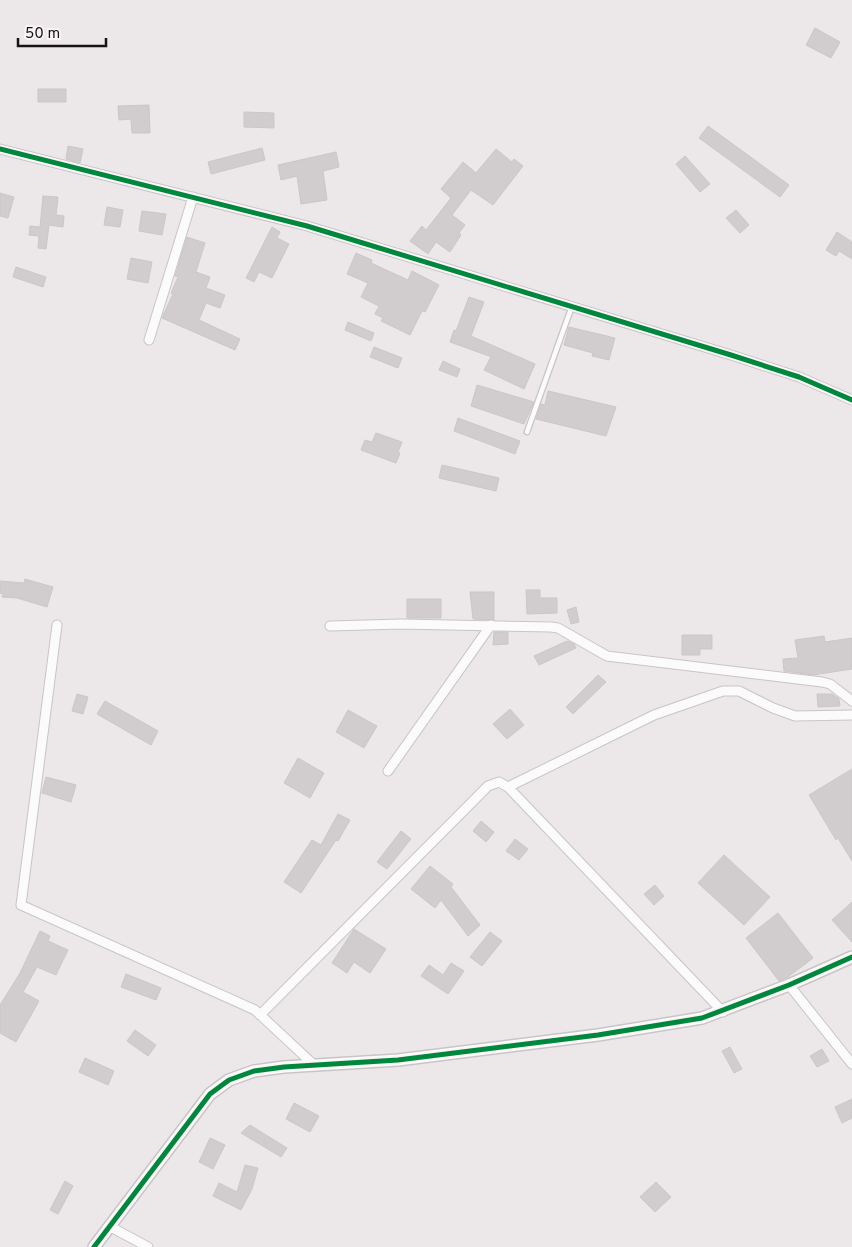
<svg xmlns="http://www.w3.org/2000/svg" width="852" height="1247" viewBox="0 0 852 1247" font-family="Overpass,sans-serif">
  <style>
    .building { fill: #d1cdcf; stroke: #cbc7c9 }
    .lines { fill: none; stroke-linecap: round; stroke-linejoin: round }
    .service-casing { stroke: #c9c5c6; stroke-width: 7 }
    .minor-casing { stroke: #c9c5c6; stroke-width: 11 }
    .tertiary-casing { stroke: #c9c5c6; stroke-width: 14 }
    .service { stroke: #fcfbfc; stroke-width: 4.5 }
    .minor { stroke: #fcfbfc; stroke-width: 9 }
    .tertiary { stroke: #fcfbfc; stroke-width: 11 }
    .cycleway-casing { stroke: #fbf4f5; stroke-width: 8 }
    .cycleway { stroke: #00873e; stroke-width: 5 }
  </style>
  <rect width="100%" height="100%" fill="#ece7e9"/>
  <path class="building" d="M815 28 840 42 831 58 806 45Z
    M38 89H66V102H38Z
    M149 105 150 133H132L131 119 119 120 118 106Z
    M244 112 274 113V128L244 127Z
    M708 126 789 185 780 197 699 138Z
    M68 146 83 149 80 163 66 159Z
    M262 148 265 160 211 174 208 162Z
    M496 149 512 162 514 159 523 166 493 205 471 190 452 215 465 225 459 233 461 235 450 252 436 242 428 254 410 241 422 226 426 230 451 198 441 189 463 162 476 173Z
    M336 152 339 167 323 171 327 200 301 204 297 176 281 180 278 165Z
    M685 156 710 184 700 192 676 164Z
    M0 193 14 197 8 218 0 216Z
    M43 196 58 197 56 215 64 216 63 227 49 225 46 249 38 248 39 236 29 235 30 226 40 227Z
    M107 207 123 210 120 227 104 225Z
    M736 210 749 225 740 233 726 218Z
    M142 211 166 214 162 235 139 231Z
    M272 227 280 232 277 238 289 244 272 278 259 272 254 282 246 278Z
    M837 232 852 242V259L839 251 836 256 826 250Z
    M187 237 205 243 196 272 210 277 206 288 225 295 220 308 206 303 199 320 240 339 235 350 162 318 173 294 171 293 178 277 175 276Z
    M356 253 372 260 371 263 408 280 412 271 439 285 425 312 422 311 410 335 381 321 383 318 375 314 379 306 361 297 368 283 347 274Z
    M131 258 152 262 148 283 127 279Z
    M16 267 46 277 43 287 13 277Z
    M469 297 484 302 471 336 535 364 524 389 484 370 491 357 489 356 450 342 454 330 456 331Z
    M348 322 374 333 371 341 345 330Z
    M569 327 615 338 609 360 592 356 593 353 564 345Z
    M374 347 402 358 398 368 370 357Z
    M443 361 460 369 457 377 439 370Z
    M477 385 534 402 524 424 471 406Z
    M548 391 616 407 606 436 536 419 541 404 545 405Z
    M458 418 520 441 515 454 454 431Z
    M376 433 402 442 398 452 400 453 396 463 361 450 365 440 372 442Z
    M442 465 499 478 496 491 439 478Z
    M25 579 53 587 47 607 17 598 2 597 3 594 0 593V581L24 583Z
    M526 590H540V598H557V613L527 614Z
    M470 592H494V620L473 619Z
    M407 599H441V618H407Z
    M576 607 579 622 571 624 567 610Z
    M494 632H508V644L493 645Z
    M682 635H712V649H700V655H682Z
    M824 636 825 642 852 638V669L813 675 784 671 783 659 798 658 795 640Z
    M567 641 574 644 576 648 539 665 534 656Z
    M598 675 606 682 573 714 566 707Z
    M77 694 88 697 83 714 72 711Z
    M817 694H832L839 699 840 706 818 707Z
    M105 701 158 731 151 745 97 714Z
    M510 709 524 725 507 739 493 724Z
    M348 710 377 726 364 748 336 732Z
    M298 758 324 773 310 798 284 783Z
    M852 769V861L838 838 836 840 809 795Z
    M46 777 76 785 71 802 42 793Z
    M338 814 350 820 338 841 336 840 301 893 284 882 312 840 321 845Z
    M481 821 494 832 486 842 473 831Z
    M401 831 411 839 387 869 377 862Z
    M515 839 528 849 519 860 506 851Z
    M724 855 770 897 744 925 698 883Z
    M430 866 453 884 451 887 480 925 468 936 441 900 435 908 411 889Z
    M655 885 664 896 654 905 644 894Z
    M852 902V942L832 920Z
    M778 913 813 958 788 977 779 981 746 938Z
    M354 929 386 949 370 973 354 962 347 973 332 963Z
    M40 931 50 936 48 941 68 950 56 975 37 967 23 992 39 1001 16 1042 0 1033V1005L20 973Z
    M490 932 502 941 482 966 470 957Z
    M451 963 464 971 448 994 421 976 429 965 443 975Z
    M126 974 161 988 156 1000 121 987Z
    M135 1030 156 1045 148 1056 127 1041Z
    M730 1047 742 1069 734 1073 722 1051Z
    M822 1049 829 1061 817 1067 810 1056Z
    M85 1058 114 1071 108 1085 79 1072Z
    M852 1099V1118L842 1123 835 1107Z
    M294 1103 319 1116 310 1132 286 1119Z
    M250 1125 287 1148 281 1157 241 1133Z
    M210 1138 225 1145 213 1169 199 1162Z
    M245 1165 258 1168 252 1189 241 1210 213 1196 219 1183 237 1192Z
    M65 1181 73 1186 58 1214 50 1210Z
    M656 1182 671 1197 655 1212 640 1197Z"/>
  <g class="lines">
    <g class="service-casing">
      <path id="service" d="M527 432 572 306"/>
    </g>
    <g class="minor-casing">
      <path id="minor" d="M0 149 307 226 731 355 799 377 852 400
        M149 340 193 197
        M57 625 21 905 255 1010 314 1065
        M330 626 401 624 551 627 558 628 607 656 822 682 830 684 852 701
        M388 771 491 625
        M508 787 654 715 723 691H739L773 708 795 716 852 715
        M789 985 852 1064
        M260 1015 488 786 499 782 508 787 723 1012
        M109 1226 148 1247"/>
    </g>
    <g class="tertiary-casing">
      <path id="tertiary" d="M94 1247 210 1094 229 1080 254 1071 284 1067 398 1060 598 1035 702 1018 789 985 852 957"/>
    </g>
    <use href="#service" class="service"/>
    <use href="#minor" class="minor"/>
    <use href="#tertiary" class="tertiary"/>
    <g class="cycleway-casing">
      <path id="cycleway" d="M0 149 307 226 731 355 799 377 852 400
        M94 1247 210 1094 229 1080 254 1071 284 1067 398 1060 598 1035 702 1018 789 985 852 957"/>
    </g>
    <use href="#cycleway" class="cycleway"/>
  </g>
  <path d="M18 38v8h88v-8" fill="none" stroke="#151313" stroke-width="2.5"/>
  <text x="25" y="38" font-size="15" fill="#151313" stroke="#fbf4f5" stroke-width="4" paint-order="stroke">50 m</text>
</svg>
